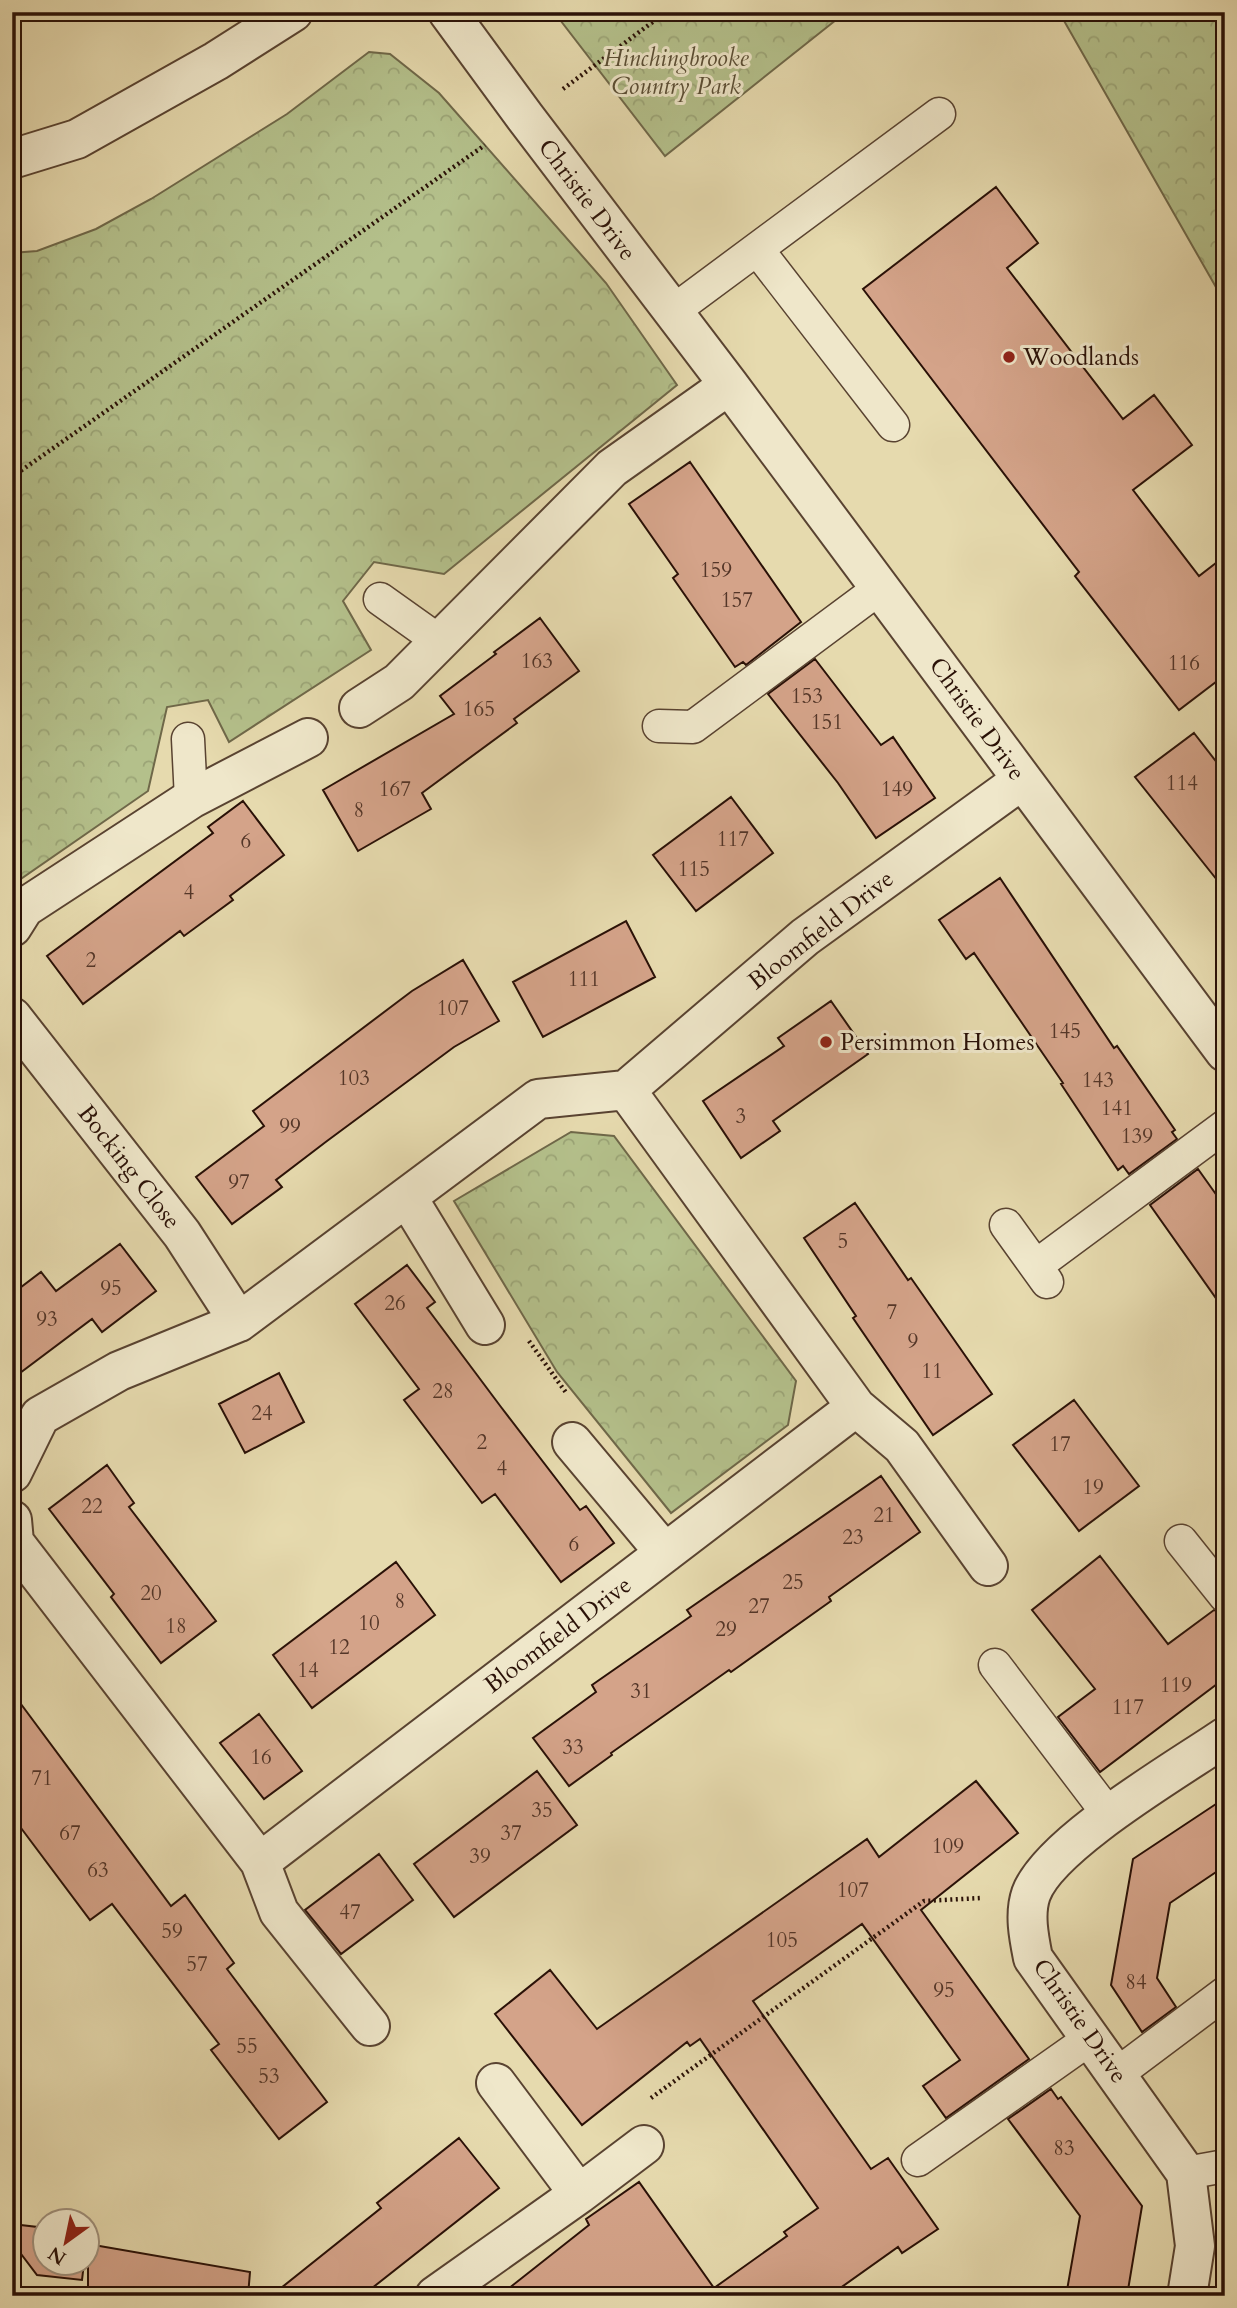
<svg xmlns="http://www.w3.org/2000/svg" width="1237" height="2308" viewBox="0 0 1237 2308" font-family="Cardo,serif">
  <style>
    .forest { fill: url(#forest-crowns); stroke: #6f6849; stroke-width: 2 }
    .building { fill: #d4a389; stroke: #2a1107; stroke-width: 2 }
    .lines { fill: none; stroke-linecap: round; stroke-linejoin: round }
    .lane-casing { stroke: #594331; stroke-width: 35 }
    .street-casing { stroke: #594331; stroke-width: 42 }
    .path { stroke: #2a1107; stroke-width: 4.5; stroke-dasharray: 2 3.5; stroke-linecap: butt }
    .lane { stroke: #efe7ca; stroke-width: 32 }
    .street { stroke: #efe7ca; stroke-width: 38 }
    .poi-dot { fill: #8f2418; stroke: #efe7ca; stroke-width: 2.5 }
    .labels { text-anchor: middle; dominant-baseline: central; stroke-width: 6; stroke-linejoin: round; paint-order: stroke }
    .number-label { font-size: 21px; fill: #543628 }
    .park-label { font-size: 24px; font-style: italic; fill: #5a4e35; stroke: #efe7ca }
    .street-label { font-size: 24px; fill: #2a1107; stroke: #efe7ca }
    .poi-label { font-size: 24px; fill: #2a1107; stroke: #efe7ca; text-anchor: start }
  </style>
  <defs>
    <pattern id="forest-crowns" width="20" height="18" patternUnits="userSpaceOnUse" patternTransform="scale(1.75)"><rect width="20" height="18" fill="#b4c08b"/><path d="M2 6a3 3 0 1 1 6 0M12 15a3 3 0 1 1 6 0" fill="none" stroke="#9ba476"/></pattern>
  </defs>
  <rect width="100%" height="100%" fill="#e6daae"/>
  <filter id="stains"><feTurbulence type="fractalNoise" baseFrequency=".00286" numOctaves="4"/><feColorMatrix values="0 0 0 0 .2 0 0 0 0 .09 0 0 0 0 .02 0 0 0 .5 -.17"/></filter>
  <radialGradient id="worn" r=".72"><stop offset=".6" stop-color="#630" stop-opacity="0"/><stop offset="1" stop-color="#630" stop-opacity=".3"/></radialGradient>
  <path class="forest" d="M554 12H846L665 156Z
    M1059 12H1225V303Z
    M369 52 390 54 439 93 606 283 677 385 444 574 374 562 343 601 371 650 229 742 208 700 167 707 148 791 12 885V253L37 251 96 229 151 199 287 114Z
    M571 1132 614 1136 796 1381 788 1425 671 1513 557 1372 454 1201Z"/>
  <path class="building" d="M996 187 1038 243 1007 268 1123 419 1154 395 1192 445 1133 490 1199 576 1225 556V675L1179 710 1075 576 1079 572 863 289Z
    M690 462 801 622 746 665 743 662 735 667 673 578 678 574 629 504Z
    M540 618 579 671 514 719 517 723 422 793 431 809 358 851 323 790 454 714 440 696 496 654 494 652Z
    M815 659 881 745 893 737 935 798 876 838 838 783 768 694Z
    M1194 733 1225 773V890L1135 777Z
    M731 797 773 853 696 911 653 855Z
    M243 801 284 855 230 896 233 900 184 936 180 931 83 1004 47 956 213 833 208 827Z
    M1000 878 1114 1048 1117 1046 1175 1130 1172 1132 1177 1139 1129 1174 1123 1166 1118 1170 1061 1084 1063 1083 974 953 966 959 939 920Z
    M626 921 655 977 543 1037 513 982Z
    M463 960 499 1021 454 1047 327 1141 276 1180 282 1187 232 1224 196 1177 264 1126 253 1111 412 991Z
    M831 1001 868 1054 773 1121 780 1131 741 1158 703 1101 784 1046 778 1038Z
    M1198 1169 1225 1207V1311L1150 1205Z
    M855 1203 908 1280 911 1278 992 1394 933 1435 853 1318 856 1316 804 1238Z
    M120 1244 156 1291 102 1332 92 1319 12 1379V1294L41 1272 56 1291Z
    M407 1265 435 1302 427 1308 501 1407 580 1510 586 1506 614 1543 561 1582 495 1494 482 1503 404 1400 419 1389 355 1304Z
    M279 1373 304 1422 245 1453 219 1404Z
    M1074 1400 1139 1486 1079 1531 1013 1445Z
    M107 1465 134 1503 129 1507 216 1621 161 1663 111 1597 114 1594 49 1509Z
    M881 1476 920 1532 829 1597 831 1601 731 1672 729 1670 611 1753 612 1755 569 1786 533 1738 596 1692 592 1685 691 1616 687 1610Z
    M1100 1556 1168 1644 1214 1610 1225 1614V1678L1100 1772 1058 1717 1095 1689 1032 1610Z
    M396 1562 435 1615 312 1708 273 1655Z
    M12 1692 171 1906 185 1895 234 1963 227 1969 327 2102 279 2139 211 2050 219 2044 112 1904 90 1920 12 1816Z
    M259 1714 302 1771 264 1799 220 1743Z
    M537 1771 577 1825 454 1917 414 1864Z
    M976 1781 1018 1833 921 1910 1029 2059 946 2118 923 2086 960 2060 862 1924 753 2001 871 2169 888 2158 938 2229 902 2253 898 2247 829 2296H499L589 2225 586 2219 639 2182 714 2288 787 2236 784 2232 818 2208 700 2039 690 2046 687 2042 582 2125 495 2014 550 1970 597 2029 867 1839 879 1857Z
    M1225 1798V1866L1170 1903 1157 1978 1176 2007 1142 2032 1111 1985 1133 1859Z
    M379 1854 413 1900 341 1954 305 1910Z
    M1051 2089 1058 2099 1061 2097 1142 2206 1127 2296H1066L1080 2216 1008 2119Z
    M459 2138 499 2188 362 2296H271L381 2208 377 2203Z
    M12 2224 46 2228V2263H84L82 2280 37 2275 12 2242Z
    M88 2244 250 2272 248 2296H88Z"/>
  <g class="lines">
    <g class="lane-casing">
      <path id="lane" d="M757 249 893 425
        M672 312 939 114
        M380 599 439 641
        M659 726 693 727 880 588
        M188 739 191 799
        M1006 1225 1047 1282
        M1037 1265 1225 1126
        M1181 1541 1225 1596
        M995 1665 1109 1815
        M1117 2074 1225 1993
        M918 2160 1091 2038
        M1186 2173 1225 2166"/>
    </g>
    <g class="street-casing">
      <path id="street" d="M448 12 525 117 729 385 1225 1052
        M12 159 77 139 216 61 293 12
        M359 708 399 682 612 468 729 385
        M12 927 24 908 191 799 308 738
        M12 1017 182 1234 239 1322
        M407 1197 485 1325
        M856 1407 902 1446 988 1566
        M572 1442 665 1553
        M12 1473 40 1416 119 1371 239 1322 538 1099 626 1090 805 937 1022 780
        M12 1520 14 1542 260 1862 856 1407 626 1090
        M260 1862 279 1912 370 2026
        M496 2083 579 2194
        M435 2296 579 2194 644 2145
        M1187 2296 1195 2246 1186 2173 1033 1958C1029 1938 1024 1914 1031 1894 1049 1844 1178 1769 1225 1737"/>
    </g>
    <path class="path" d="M563 89 666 12
      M12 477 485 145
      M529 1341 567 1394
      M651 2098 924 1901 981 1898"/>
    <use href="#lane" class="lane"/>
    <use href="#street" class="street"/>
  </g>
  <g class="poi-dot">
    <circle cx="1009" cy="357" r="7"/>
    <circle cx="826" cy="1042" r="7"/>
  </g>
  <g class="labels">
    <g class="number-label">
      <text x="716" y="570">159</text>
      <text x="737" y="600">157</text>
      <text x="537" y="661">163</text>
      <text x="1184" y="663">116</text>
      <text x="807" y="696">153</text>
      <text x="479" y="709">165</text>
      <text x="827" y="722">151</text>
      <text x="1182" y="783">114</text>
      <text x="395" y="789">167</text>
      <text x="897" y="789">149</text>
      <text x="359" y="810">8</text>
      <text x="733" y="839">117</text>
      <text x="246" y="841">6</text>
      <text x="694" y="869">115</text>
      <text x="189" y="892">4</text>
      <text x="91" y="960">2</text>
      <text x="584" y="979">111</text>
      <text x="453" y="1008">107</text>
      <text x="1065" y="1031">145</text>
      <text x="354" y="1078">103</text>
      <text x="1098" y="1080">143</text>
      <text x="1117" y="1108">141</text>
      <text x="741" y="1116">3</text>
      <text x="290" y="1126">99</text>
      <text x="1137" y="1136">139</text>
      <text x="239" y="1182">97</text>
      <text x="843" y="1241">5</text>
      <text x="111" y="1288">95</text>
      <text x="395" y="1303">26</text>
      <text x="892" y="1312">7</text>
      <text x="47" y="1319">93</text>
      <text x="913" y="1341">9</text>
      <text x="932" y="1371">11</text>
      <text x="443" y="1391">28</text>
      <text x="262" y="1413">24</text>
      <text x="482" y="1442">2</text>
      <text x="1060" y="1444">17</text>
      <text x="502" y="1468">4</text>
      <text x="1093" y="1487">19</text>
      <text x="92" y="1506">22</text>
      <text x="884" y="1515">21</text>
      <text x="853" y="1537">23</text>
      <text x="574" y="1544">6</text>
      <text x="793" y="1582">25</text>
      <text x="151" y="1593">20</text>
      <text x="400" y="1601">8</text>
      <text x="759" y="1606">27</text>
      <text x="369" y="1623">10</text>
      <text x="176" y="1626">18</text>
      <text x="726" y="1629">29</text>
      <text x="339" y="1647">12</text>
      <text x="308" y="1670">14</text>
      <text x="1176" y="1685">119</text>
      <text x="641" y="1691">31</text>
      <text x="1128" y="1707">117</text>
      <text x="573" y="1747">33</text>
      <text x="261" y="1757">16</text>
      <text x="42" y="1778">71</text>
      <text x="542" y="1810">35</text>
      <text x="70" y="1833">67</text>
      <text x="511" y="1833">37</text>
      <text x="948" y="1846">109</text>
      <text x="480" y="1856">39</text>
      <text x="98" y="1870">63</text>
      <text x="853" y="1890">107</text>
      <text x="350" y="1912">47</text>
      <text x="172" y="1931">59</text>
      <text x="782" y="1940">105</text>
      <text x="197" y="1964">57</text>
      <text x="1136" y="1982">84</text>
      <text x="944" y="1990">95</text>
      <text x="247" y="2046">55</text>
      <text x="269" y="2076">53</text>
      <text x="1064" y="2148">83</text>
    </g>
    <g class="park-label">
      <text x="676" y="58">Hinchingbrooke<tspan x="676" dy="28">Country Park</tspan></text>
    </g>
    <g class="street-label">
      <text transform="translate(587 200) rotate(53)">Christie Drive</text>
      <text transform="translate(977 719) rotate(54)">Christie Drive</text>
      <text transform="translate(821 930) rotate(-38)">Bloomfield Drive</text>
      <text transform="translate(129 1167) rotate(52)">Bocking Close</text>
      <text transform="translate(558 1635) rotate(-37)">Bloomfield Drive</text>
      <text transform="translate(1080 2021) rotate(55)">Christie Drive</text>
    </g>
    <g class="poi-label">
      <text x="1023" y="357">Woodlands</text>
      <text x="840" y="1042">Persimmon Homes</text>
    </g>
  </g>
  <rect width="1237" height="2308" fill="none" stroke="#e6daae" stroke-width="42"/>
  <rect x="14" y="14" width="1209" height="2280" fill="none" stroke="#2a1107" stroke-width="3.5"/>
  <rect x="21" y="21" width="1195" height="2266" fill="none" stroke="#2a1107" stroke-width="2"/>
  <g transform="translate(66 2242) rotate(213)"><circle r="33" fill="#efe7ca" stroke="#a0917c" stroke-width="2"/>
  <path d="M0-5L12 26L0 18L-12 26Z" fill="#8f2418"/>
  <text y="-10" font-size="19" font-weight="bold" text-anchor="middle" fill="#2a1107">N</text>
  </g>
  <rect width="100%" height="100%" filter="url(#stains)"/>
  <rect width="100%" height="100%" fill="url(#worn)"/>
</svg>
